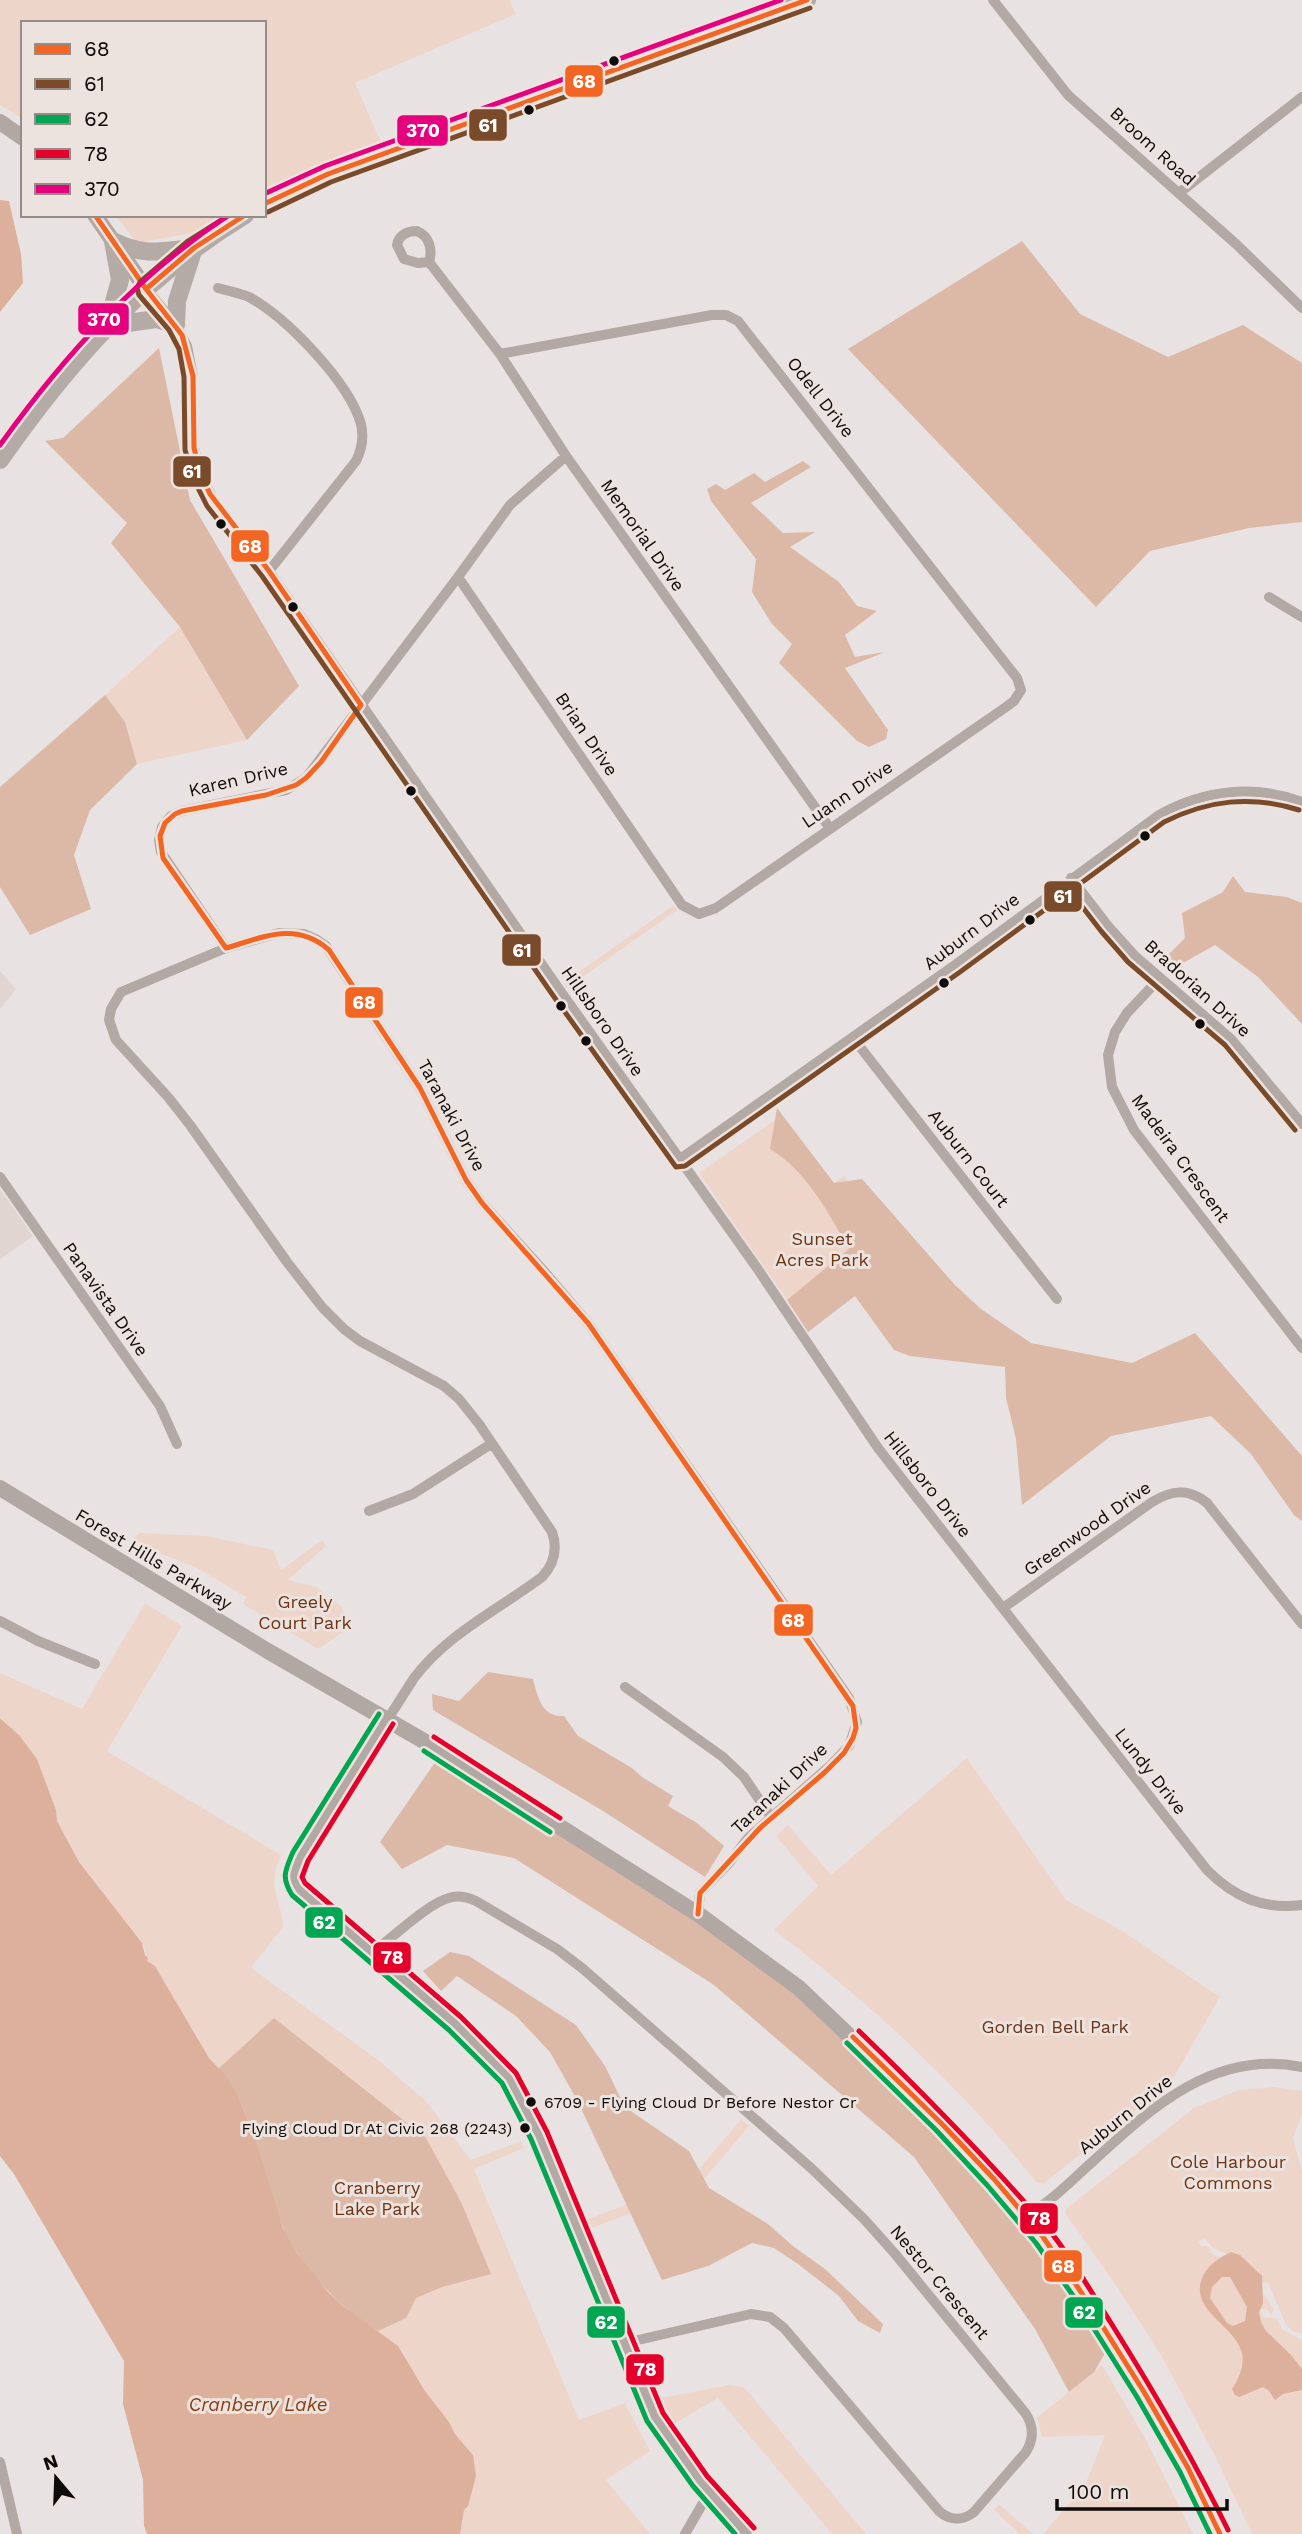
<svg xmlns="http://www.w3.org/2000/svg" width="1302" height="2534" viewBox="0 0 1302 2534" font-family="'Work Sans',sans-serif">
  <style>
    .built { fill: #e0d5d0 }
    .green { fill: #eed5ca }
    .forest { fill: #dcb8a7 }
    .water { fill: #ddb09b; fill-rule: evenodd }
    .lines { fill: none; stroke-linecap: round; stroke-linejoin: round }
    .street { stroke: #b2a8a4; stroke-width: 10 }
    .secondary { stroke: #b1a7a3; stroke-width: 16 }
    .primary { stroke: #b4aaa6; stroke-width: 18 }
    .bus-1-casing { stroke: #ece2de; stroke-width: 10 }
    .bus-2-casing { stroke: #ece2de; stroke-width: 10 }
    .bus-3-casing { stroke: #ece2de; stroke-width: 10 }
    .bus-4-casing { stroke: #ece2de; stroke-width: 10 }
    .bus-5-casing { stroke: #ece2de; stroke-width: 10 }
    .bus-1 { stroke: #f26522; stroke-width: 5 }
    .bus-2 { stroke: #7a4b2a; stroke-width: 5 }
    .bus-3 { stroke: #00a651; stroke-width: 5 }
    .bus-4 { stroke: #e4002b; stroke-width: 5 }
    .bus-5 { stroke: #e5007d; stroke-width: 5 }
    .bus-dot { fill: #0e0b0a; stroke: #ece2de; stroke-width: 2.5 }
    .labels { text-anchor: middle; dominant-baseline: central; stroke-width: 6; stroke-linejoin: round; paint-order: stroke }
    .bus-label { font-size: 16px; fill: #0e0b0a; stroke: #ece2de; text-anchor: start }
    .street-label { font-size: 18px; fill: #0e0b0a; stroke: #ece2de }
    .park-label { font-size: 18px; fill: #6d3415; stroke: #ece2de }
    .water-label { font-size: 19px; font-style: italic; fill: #893e14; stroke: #ece2de }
    .line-badge { stroke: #ece2de; stroke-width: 2.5 }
    .badge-label { font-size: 19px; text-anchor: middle; font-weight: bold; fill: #fff }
  </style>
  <rect width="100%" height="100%" fill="#e8e3e2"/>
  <path class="built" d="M0 971 16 989 0 1009Z
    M0 1189 33 1236 0 1259Z"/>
  <path class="green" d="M0 0H509L516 14 355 83 385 151 264 201V23H23V119L0 105Z
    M115 215H240L218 228 137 243Z
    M180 627 247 740 137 764 125 722 105 695Z
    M674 905 677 910 567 988 563 983Z
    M775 1120 834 1183 844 1176 904 1264 787 1300 699 1173Z
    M139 1533 207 1536 273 1550 281 1570 322 1540 326 1546 288 1580 316 1587 341 1606 350 1627 318 1649 243 1604 246 1597 195 1567 130 1542Z
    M145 1603 182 1626 107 1751 281 1855C266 1891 281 1895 283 1927L251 1968 377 2059 425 2100 471 2160 521 2141 524 2148 474 2169 579 2420 625 2403 650 2451 606 2480 650 2534H460L473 2455 455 2434 449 2422 425 2391 396 2344 375 2331 226 2076 209 2058 155 1966 147 1961 145 1948 79 1862 57 1821 56 1810 37 1759 19 1735 0 1717V1673L82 1709Z
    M967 1758 1066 1900 1121 1930 1220 1997 1170 2084 1043 2184 1036 2182C960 2086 871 2004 774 1930L818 1886 776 1836 788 1825 831 1875Z
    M1274 2087 1302 2091V2115L1293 2138 1302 2171V2334L1293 2331 1286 2325 1268 2283 1260 2282 1224 2253 1213 2248 1205 2239 1197 2241 1202 2246H1208L1213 2255C1240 2261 1261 2288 1274 2310L1271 2314 1266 2309H1260L1263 2317 1276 2318 1283 2330 1302 2340V2534H1252L1215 2456 1162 2357 1115 2284 1065 2213 1066 2209 1194 2108 1239 2090Z
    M741 2119 749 2126 689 2197 645 2208 589 2229 586 2220 659 2192 685 2186Z
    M1102 2365 1145 2438 1193 2534H1043L1085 2485 1105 2435 1042 2437 1037 2418Z
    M730 2385 744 2387 866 2534H832L718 2398 675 2423 660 2398Z
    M999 2504 1033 2534H1020L994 2510Z"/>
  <path class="forest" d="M1022 241 1080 314 1168 357 1243 325 1302 363V522L1249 528 1150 551 1096 607 848 349Z
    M159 348 190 500 299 686 247 740 180 627 111 543 127 523 45 441 63 438Z
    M803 461 811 467 751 503 783 533 815 532 790 547 839 582 857 606 877 611 845 635 855 657 885 652 845 668 888 730 886 739 869 747 857 741 779 663 792 644 772 624 752 592 756 559 711 501 707 489 716 484 725 490 754 473 765 482Z
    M105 695 125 722 137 764 90 810 74 855 91 909 30 935 0 887V787Z
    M1233 876 1245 892 1287 897 1302 903V1024L1258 977 1215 945 1167 972 1159 964 1185 938 1182 913 1223 892Z
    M777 1108 834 1183 862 1179 955 1285 981 1309 1031 1343 1132 1363 1195 1333 1302 1456V1521L1294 1515 1251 1454 1211 1416 1111 1436 1022 1505 1016 1439 1006 1398 1005 1367 910 1356 894 1350 855 1296 808 1332 787 1300 849 1249C829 1214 806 1170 770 1149Z
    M488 1672 533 1679C538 1697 541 1717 564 1716L578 1736 632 1768 642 1777 673 1796 668 1806 697 1823 724 1846 705 1877 603 1811 433 1710 432 1694 459 1701Z
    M438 1758 636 1879 779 1978 904 2090 1069 2285 1110 2345 1094 2372 1069 2392 1035 2329 914 2157 714 1985 514 1858 447 1845 402 1869 380 1842Z
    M450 1952 469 1956 576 2025 605 2066 625 2107 689 2151 709 2188 768 2224 793 2246 825 2269 883 2324 880 2333 858 2321 839 2296 798 2264 774 2248 752 2243 708 2266 662 2280 577 2100 550 2052 516 2016 457 1976 441 1991 423 1971Z
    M274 2018 426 2138 461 2202 491 2274 442 2287 416 2298 406 2318 378 2331C343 2312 299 2265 283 2227 275 2207 269 2186 262 2165 253 2134 242 2092 218 2069Z"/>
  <path class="water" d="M0 200 9 201 21 254 23 283 0 312Z
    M0 1718 19 1735 37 1759 56 1810 57 1821 79 1862 142 1943 145 1955 148 1958 147 1961 155 1966 209 2058 226 2076 238 2096 253 2132 283 2228 297 2253 328 2292 343 2306 398 2346 425 2391 449 2422 455 2434 473 2455 476 2476 468 2506 464 2510 460 2534H147L144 2526 143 2480 123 2404 124 2361 14 2174 0 2156Z
    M1231 2252 1240 2255 1262 2276 1263 2303 1259 2312 1261 2322 1266 2331 1291 2355 1302 2369V2390L1283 2394 1275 2400 1269 2391 1263 2387 1239 2397 1235 2395 1232 2389C1238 2380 1245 2365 1242 2353 1235 2325 1187 2310 1203 2276 1209 2264 1219 2258 1231 2252ZM1222 2277H1230L1247 2307 1245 2321 1233 2326 1227 2323 1210 2298 1212 2287Z"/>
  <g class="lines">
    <path class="street" d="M993 0 1068 95 1236 244 1302 308
      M1179 193 1302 97
      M429 262 418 263 404 259 397 245C399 235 407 231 417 231 429 236 433 249 429 262L500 354 566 456 829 827
      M218 288C228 291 240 293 249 297 287 318 349 382 361 424 364 437 362 449 356 461L269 571
      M146 289 176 325 187 346 193 376 192 424 194 448 203 479 214 501 269 571 559 989 757 1268 878 1448 1207 1870C1234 1897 1263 1910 1302 1905
      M458 577 682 905 699 914 716 908 1006 707 1014 701 1021 690 1017 678 738 321 726 315H712L500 354
      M1269 597 1302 617
      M1071 878 1108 926 1135 956 1231 1039 1302 1124
      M226 948 161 852 159 840 162 827 171 816 182 811 286 790 306 778 458 577 510 505 566 456
      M1160 978 1127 1013 1115 1032 1108 1055 1112 1087 1134 1130 1302 1348
      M853 1038 1057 1299
      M680 1159 955 965 1159 815C1203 790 1254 784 1302 802
      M0 1177 160 1406 177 1444
      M369 1511 413 1494 491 1444
      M1003 1608 1152 1502C1172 1490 1188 1488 1207 1503L1302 1624
      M0 1621 38 1641 95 1664
      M625 1687 723 1757 744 1777 771 1817
      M698 1914 700 1893 729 1863 748 1838 831 1765 849 1746 857 1722 849 1698 588 1323 543 1270 482 1203 466 1180 420 1088 326 946 316 939 304 934 279 933 226 948 121 992 111 1009 109 1020 116 1040 168 1097 190 1125 287 1262 322 1307 344 1329 360 1341 444 1386 459 1399 479 1424 552 1532C558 1549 554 1564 542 1577 498 1610 447 1634 414 1678L300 1857 293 1877 305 1896 455 2024 509 2078 539 2135 655 2417 700 2481 747 2534
      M372 1953C391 1939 428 1903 449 1898 458 1895 467 1897 476 1901L557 1949 582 1968 811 2168 864 2219 896 2255 1026 2414C1034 2427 1034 2439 1026 2452L974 2512C963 2521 950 2521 939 2511L784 2328 770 2317 751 2314 625 2343
      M1024 2217C1050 2203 1069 2183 1091 2163 1151 2108 1214 2049 1302 2067
      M0 2462 17 2534
      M685 2534 710 2491"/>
    <path class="secondary" d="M0 122 23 138
      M95 215 146 289
      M0 1488 266 1650 429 1744 698 1914 799 1988 942 2124 994 2179 1024 2217 1043 2237 1081 2292 1144 2392 1188 2468 1220 2534"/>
    <path class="primary" d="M264 204 328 174 807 0
      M113 241C145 257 160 251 194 248
      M108 323 120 280 113 241
      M107 326 156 319 176 325 177 301 194 248
      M0 460C67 364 144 276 245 215"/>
    <g class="bus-1-casing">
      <path id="bus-1" d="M264 204 328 174 807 0
        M95 215 146 289 182 335 193 376 194 448 200 472 210 494 269 571 361 705 321 762 306 778 296 785 266 795 182 811 175 814 165 823 160 836 163 858 226 948C264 937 296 921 329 950L420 1088 466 1180 482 1203 588 1323 853 1706 856 1728 853 1738 844 1753 824 1773 760 1828 700 1893 698 1914
        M146 289 194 248 245 215
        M853 2037 942 2124 994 2179 1043 2237 1081 2292 1144 2392 1188 2468 1220 2534"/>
    </g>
    <g class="bus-2-casing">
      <path id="bus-2" d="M268 212 331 182 810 8
        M229 215 188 241 140 282 137 288 139 295 169 330 179 349 184 377 185 450 195 482 207 506 262 576 552 994 676 1167 685 1166 960 972 1164 822C1208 800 1251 795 1299 810
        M1064 883 1101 931 1128 962 1225 1045 1295 1130"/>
    </g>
    <g class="bus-3-casing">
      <path id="bus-3" d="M379 1714 293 1852C285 1871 281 1877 292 1895L449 2030 502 2083 531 2139 647 2421 693 2486 735 2534
        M424 1751 550 1832
        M847 2043 936 2130 987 2185 1036 2243 1074 2297 1137 2397 1180 2472 1210 2534"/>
    </g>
    <g class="bus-4-casing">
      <path id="bus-4" d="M393 1724 308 1861 302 1877 305 1883 461 2017 516 2073 547 2132 663 2413 707 2476 754 2528
        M434 1737 560 1818
        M859 2031C925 2095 989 2160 1049 2230 1072 2258 1091 2292 1111 2323 1153 2390 1193 2458 1228 2530"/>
    </g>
    <g class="bus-5-casing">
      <path id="bus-5" d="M264 194 325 166 781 0
        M0 445C64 356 136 276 229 215"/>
    </g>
    <use href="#bus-1" class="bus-1"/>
    <use href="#bus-2" class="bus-2"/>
    <use href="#bus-3" class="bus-3"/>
    <use href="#bus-4" class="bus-4"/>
    <use href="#bus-5" class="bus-5"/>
  </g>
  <g class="bus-dot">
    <circle cx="614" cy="61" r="6"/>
    <circle cx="529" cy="110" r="6"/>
    <circle cx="221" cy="524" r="6"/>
    <circle cx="293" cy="607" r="6"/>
    <circle cx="411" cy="791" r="6"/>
    <circle cx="1145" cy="836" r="6"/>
    <circle cx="1030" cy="920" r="6"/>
    <circle cx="944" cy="983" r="6"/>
    <circle cx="561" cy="1006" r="6"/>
    <circle cx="1200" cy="1024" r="6"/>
    <circle cx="586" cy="1041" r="6"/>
    <circle cx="531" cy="2102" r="6"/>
    <circle cx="525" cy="2128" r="6"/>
  </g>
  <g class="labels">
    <g class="bus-label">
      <text x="544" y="2102">6709 - Flying Cloud Dr Before Nestor Cr</text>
      <text x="512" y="2128" text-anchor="end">Flying Cloud Dr At Civic 268 (2243)</text>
    </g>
    <g class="street-label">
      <text transform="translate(1153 146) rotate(42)">Broom Road</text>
      <text transform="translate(821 397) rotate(52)">Odell Drive</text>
      <text transform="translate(643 535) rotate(55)">Memorial Drive</text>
      <text transform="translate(587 734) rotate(56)">Brian Drive</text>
      <text transform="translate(238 779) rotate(-13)">Karen Drive</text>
      <text transform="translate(847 794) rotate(-34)">Luann Drive</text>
      <text transform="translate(971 931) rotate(-37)">Auburn Drive</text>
      <text transform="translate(1198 988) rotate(42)">Bradorian Drive</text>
      <text transform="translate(603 1021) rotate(55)">Hillsboro Drive</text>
      <text transform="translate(452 1115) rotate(62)">Taranaki Drive</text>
      <text transform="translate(969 1158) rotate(52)">Auburn Court</text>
      <text transform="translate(1181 1158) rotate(54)">Madeira Crescent</text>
      <text transform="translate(106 1299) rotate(55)">Panavista Drive</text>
      <text transform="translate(928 1484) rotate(52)">Hillsboro Drive</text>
      <text transform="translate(1087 1528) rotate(-35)">Greenwood Drive</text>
      <text transform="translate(154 1559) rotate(31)">Forest Hills Parkway</text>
      <text transform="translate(1151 1771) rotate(52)">Lundy Drive</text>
      <text transform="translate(779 1788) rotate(-43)">Taranaki Drive</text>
      <text transform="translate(1125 2114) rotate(-39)">Auburn Drive</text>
      <text transform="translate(940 2282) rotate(50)">Nestor Crescent</text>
    </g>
    <g class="park-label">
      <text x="822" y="1238">Sunset<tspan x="822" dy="21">Acres Park</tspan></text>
      <text x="305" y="1601">Greely<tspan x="305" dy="21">Court Park</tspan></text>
      <text x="1055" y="2026">Gorden Bell Park</text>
      <text x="1228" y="2161">Cole Harbour<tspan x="1228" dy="21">Commons</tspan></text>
      <text x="377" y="2187">Cranberry<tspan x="377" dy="21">Lake Park</tspan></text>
    </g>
    <g class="water-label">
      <text x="258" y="2404">Cranberry Lake</text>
    </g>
  </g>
  <g class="line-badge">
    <rect x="564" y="64" width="40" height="34" rx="7" fill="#f26522"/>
    <rect x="468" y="108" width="40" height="34" rx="7" fill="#7a4b2a"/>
    <rect x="396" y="114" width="53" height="33" rx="7" fill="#e5007d"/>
    <rect x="77" y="302" width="53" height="34" rx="7" fill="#e5007d"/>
    <rect x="172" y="455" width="40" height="33" rx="7" fill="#7a4b2a"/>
    <rect x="230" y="529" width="40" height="34" rx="7" fill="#f26522"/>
    <rect x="1043" y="880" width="40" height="33" rx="7" fill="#7a4b2a"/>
    <rect x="501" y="933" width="41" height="34" rx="7" fill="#7a4b2a"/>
    <rect x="344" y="986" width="40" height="33" rx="7" fill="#f26522"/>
    <rect x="773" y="1603" width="41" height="34" rx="7" fill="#f26522"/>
    <rect x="304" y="1906" width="40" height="33" rx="7" fill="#00a651"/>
    <rect x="372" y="1941" width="40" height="33" rx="7" fill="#e4002b"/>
    <rect x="1019" y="2202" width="40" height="33" rx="7" fill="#e4002b"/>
    <rect x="1043" y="2249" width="40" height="34" rx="7" fill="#f26522"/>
    <rect x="1064" y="2296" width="40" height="33" rx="7" fill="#00a651"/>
    <rect x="586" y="2305" width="40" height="34" rx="7" fill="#00a651"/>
    <rect x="625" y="2353" width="40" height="33" rx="7" fill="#e4002b"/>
  </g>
  <g class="badge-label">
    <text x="584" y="88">68</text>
    <text x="488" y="132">61</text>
    <text x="423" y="137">370</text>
    <text x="104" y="326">370</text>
    <text x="192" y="478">61</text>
    <text x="250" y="553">68</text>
    <text x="1063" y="903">61</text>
    <text x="522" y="957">61</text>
    <text x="364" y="1009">68</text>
    <text x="793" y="1627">68</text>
    <text x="324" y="1929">62</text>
    <text x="392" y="1964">78</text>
    <text x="1039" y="2225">78</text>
    <text x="1063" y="2273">68</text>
    <text x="1084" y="2319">62</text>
    <text x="606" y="2329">62</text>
    <text x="645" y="2376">78</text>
  </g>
  <rect x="21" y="21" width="245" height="196" fill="#ece2de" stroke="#938c89" stroke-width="2"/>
  <rect x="35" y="44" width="35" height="10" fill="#f26522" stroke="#938c89" stroke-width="2"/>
  <text x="84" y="56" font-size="21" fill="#0e0b0a">68</text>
  <rect x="35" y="79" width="35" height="10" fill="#7a4b2a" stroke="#938c89" stroke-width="2"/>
  <text x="84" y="91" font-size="21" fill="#0e0b0a">61</text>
  <rect x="35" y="114" width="35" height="10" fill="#00a651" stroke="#938c89" stroke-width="2"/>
  <text x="84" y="126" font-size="21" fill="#0e0b0a">62</text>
  <rect x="35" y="149" width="35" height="10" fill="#e4002b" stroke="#938c89" stroke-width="2"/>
  <text x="84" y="161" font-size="21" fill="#0e0b0a">78</text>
  <rect x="35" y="184" width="35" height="10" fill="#e5007d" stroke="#938c89" stroke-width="2"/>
  <text x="84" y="196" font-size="21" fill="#0e0b0a">370</text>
  <g transform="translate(56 2478) rotate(341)" stroke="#ece2de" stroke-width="5" paint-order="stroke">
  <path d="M0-5L12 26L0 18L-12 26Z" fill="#0e0b0a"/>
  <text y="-10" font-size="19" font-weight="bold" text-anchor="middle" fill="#0e0b0a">N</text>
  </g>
  <path d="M1057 2499v10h170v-10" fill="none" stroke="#0e0b0a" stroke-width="3.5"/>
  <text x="1068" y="2499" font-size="21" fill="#0e0b0a" stroke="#ece2de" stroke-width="5" paint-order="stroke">100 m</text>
</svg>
